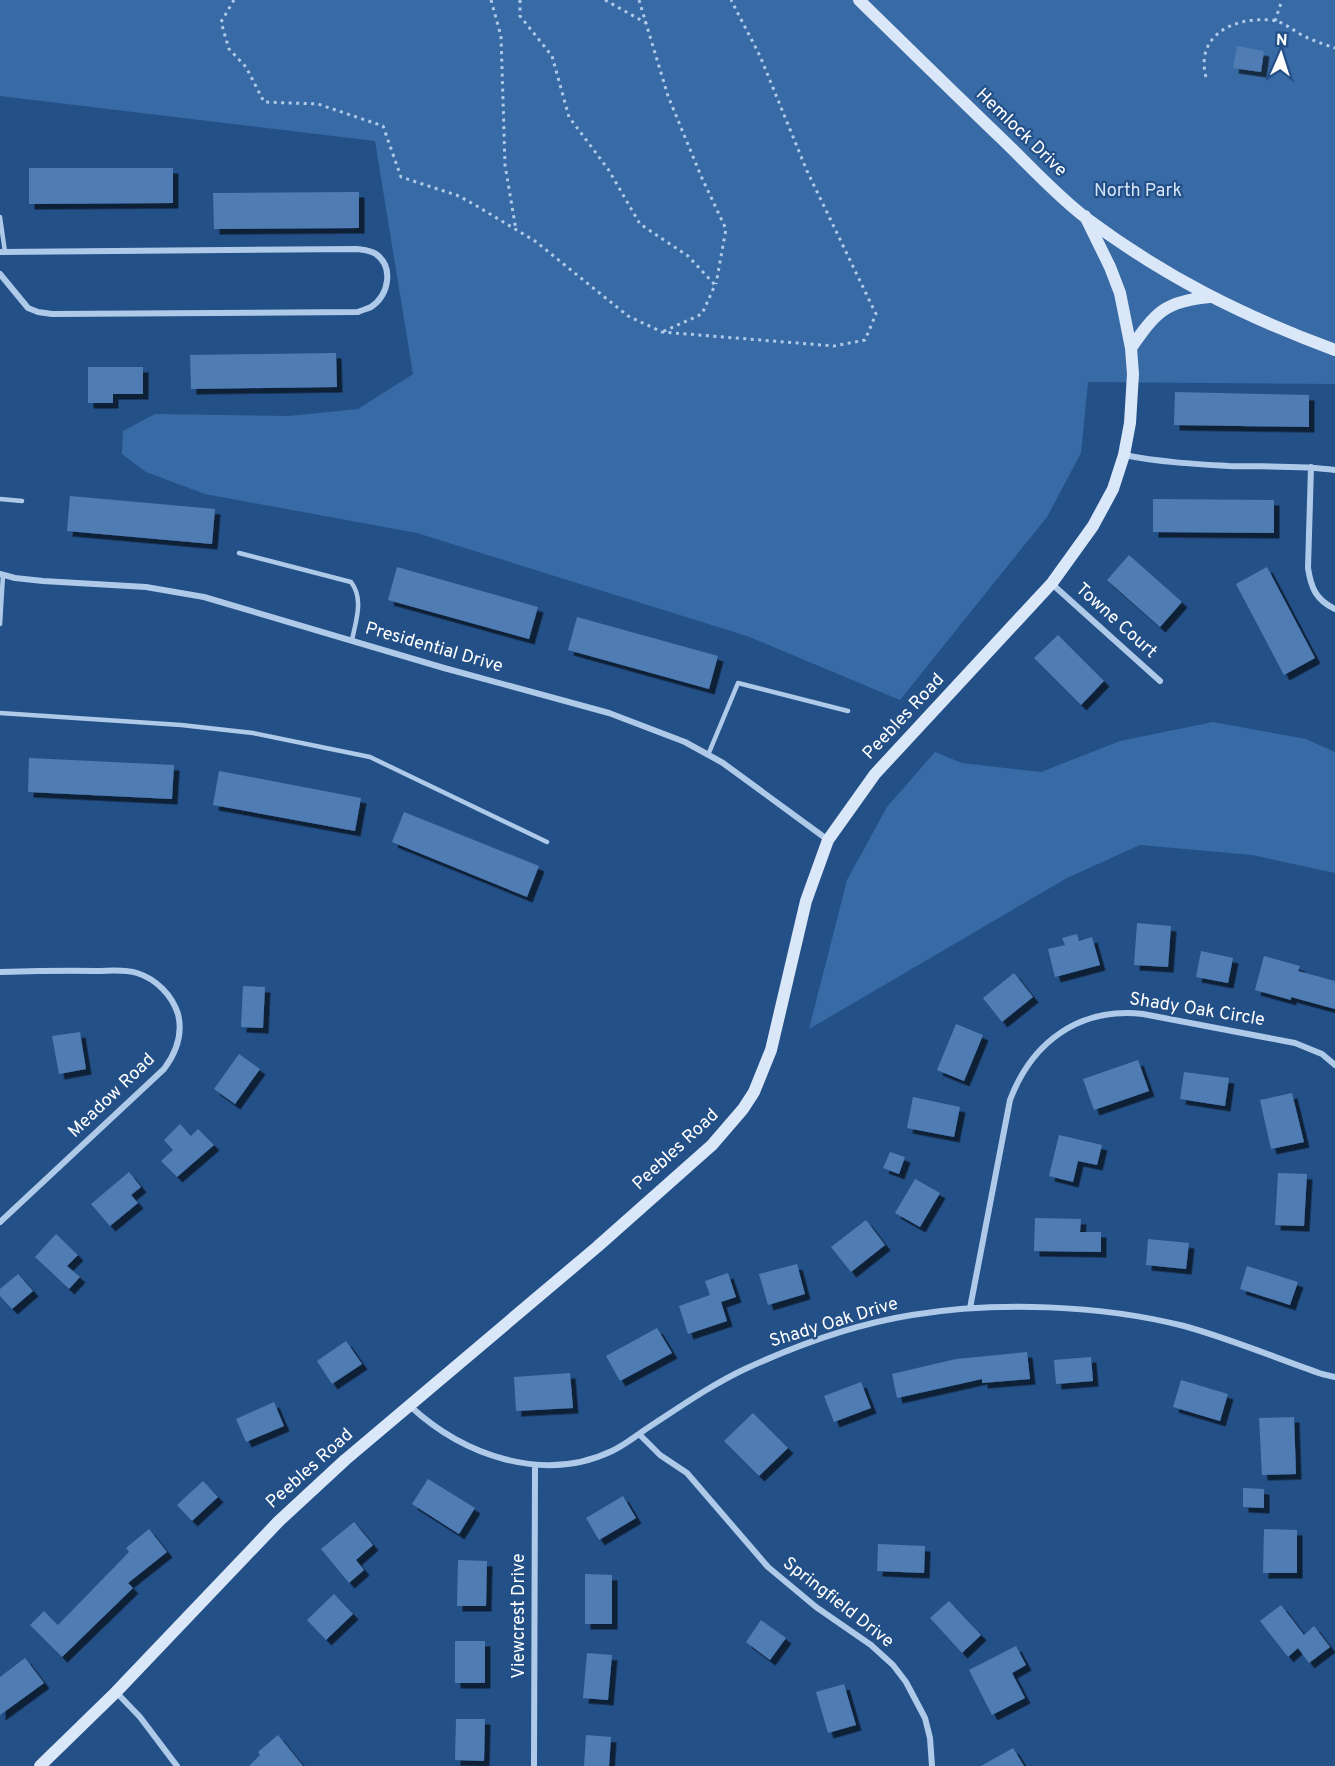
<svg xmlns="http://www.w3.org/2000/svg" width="1335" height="1766" viewBox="0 0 1335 1766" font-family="Overpass,sans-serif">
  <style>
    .green { fill: #386aa5 }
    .building { fill: #507cb2; filter: url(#shadow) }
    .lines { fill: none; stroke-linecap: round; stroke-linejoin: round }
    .path { stroke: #afcae9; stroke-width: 3; stroke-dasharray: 3 4.5; stroke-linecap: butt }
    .lane { stroke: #afcae9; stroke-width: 4.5 }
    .street { stroke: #afcae9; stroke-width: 6 }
    .secondary { stroke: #dae7f8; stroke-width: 12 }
    .labels { text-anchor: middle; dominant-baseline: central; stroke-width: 4.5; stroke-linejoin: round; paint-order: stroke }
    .street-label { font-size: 18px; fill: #fff; stroke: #245088 }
    .park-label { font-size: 18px; fill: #d4e4f7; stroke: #245088 }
  </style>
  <defs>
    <filter id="shadow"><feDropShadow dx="5.5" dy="5.5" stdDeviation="0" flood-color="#0009"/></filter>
  </defs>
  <rect width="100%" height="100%" fill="#245088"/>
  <path class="green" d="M0 0H1335V384L1088 382 1081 453 1047 517 900 700 747 636 417 533 205 494 146 472 122 454 123 431 155 414 289 416 358 409 413 374 375 141 0 96Z
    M1213 722 1306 739 1335 752V873L1252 855 1140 845 1067 878 809 1029 847 880 887 807 935 752 962 763 1041 772 1120 741Z"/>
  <path class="building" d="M1237 46 1264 51 1261 72 1233 68Z
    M29 168H173V203L29 204Z
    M359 192V228L214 229 213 193Z
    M336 353 337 387 191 389 190 355Z
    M88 367H143V394H113V403H88Z
    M1175 392 1309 395V427L1174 425Z
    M70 496 215 509 212 544 67 531Z
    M1153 499 1274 500V533L1153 532Z
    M1129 555 1182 602 1160 627 1107 580Z
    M397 567 538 607 529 639 388 600Z
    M1267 567 1315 658 1284 675 1236 584Z
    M577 617 718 656 709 689 568 650Z
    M1058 635 1104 681 1081 705 1034 658Z
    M29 758 174 765 172 799 28 792Z
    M219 771 361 798 355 831 213 805Z
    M404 812 539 866 527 897 392 842Z
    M1137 923 1171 926 1168 967 1134 965Z
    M1077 934 1079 941 1092 937 1100 965 1055 977 1048 949 1065 945 1062 938Z
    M1201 951 1233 958 1228 983 1196 977Z
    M1264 956 1300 966 1298 971 1335 981V1009L1291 997V1000L1255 990Z
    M1014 973 1033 997 1002 1022 983 998Z
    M243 986 265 987 263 1028 241 1027Z
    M956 1024 983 1035 964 1081 937 1070Z
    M80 1032 86 1069 59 1074 52 1036Z
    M239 1054 260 1069 235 1104 214 1089Z
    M1138 1060 1149 1091 1094 1110 1083 1079Z
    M1184 1072 1229 1078 1225 1106 1180 1099Z
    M1292 1093 1304 1142 1271 1149 1260 1100Z
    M913 1097 960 1107 954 1137 907 1128Z
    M180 1124 191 1136 198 1129 214 1145 177 1177 161 1161 173 1150 164 1140Z
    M1059 1135 1102 1145 1097 1165 1078 1161 1073 1182 1049 1176Z
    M890 1152 905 1157 899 1174 883 1168Z
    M129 1172 141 1187 131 1195 138 1203 110 1226 91 1204Z
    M1278 1173 1307 1174 1304 1226 1275 1225Z
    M915 1179 940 1193 920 1227 895 1213Z
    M1035 1218 1081 1219 1080 1232H1101V1252L1034 1251Z
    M866 1220 885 1245 851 1272 831 1247Z
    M56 1234 78 1255 67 1266 80 1277 69 1289 35 1257Z
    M1148 1239 1189 1243 1186 1269 1146 1265Z
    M797 1264 805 1294 768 1305 759 1274Z
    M1247 1266 1298 1282 1290 1305 1240 1289Z
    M728 1273 736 1297 721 1302 727 1321 688 1334 679 1306 710 1295 705 1281Z
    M18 1274 33 1291 12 1309 0 1296V1289Z
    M657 1328 672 1353 620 1381 606 1356Z
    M346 1341 362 1364 332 1384 317 1361Z
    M1027 1352 1030 1379 982 1383V1379L897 1398 892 1374 956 1359Z
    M1091 1357 1093 1381 1056 1384 1054 1360Z
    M570 1373 573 1408 516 1411 514 1377Z
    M1181 1380 1228 1394 1220 1421 1173 1407Z
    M861 1382 871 1408 834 1422 824 1396Z
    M274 1402 284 1426 246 1442 236 1419Z
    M753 1413 788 1448 759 1476 724 1441Z
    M1294 1417 1296 1474 1262 1475 1259 1418Z
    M428 1479 475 1508 459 1534 412 1504Z
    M203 1481 218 1497 192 1521 177 1505Z
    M1243 1488 1264 1489V1508L1243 1507Z
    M623 1496 636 1518 599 1540 586 1518Z
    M354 1522 373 1545 356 1560 364 1570 349 1583 321 1549Z
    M149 1529 167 1552 128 1583 133 1588 62 1657 30 1625 44 1611 58 1625 129 1552 126 1548Z
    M1264 1529 1297 1530V1573H1263Z
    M878 1544 925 1546 924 1573 877 1571Z
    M458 1560 487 1561 486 1606H457Z
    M585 1574 612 1575V1624H585Z
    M334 1594 353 1614 326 1640 307 1620Z
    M949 1601 981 1635 962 1653 930 1618Z
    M1281 1605 1304 1635 1314 1626 1330 1647 1309 1663 1298 1648 1288 1657 1260 1621Z
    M761 1620 786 1638 770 1660 746 1642Z
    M455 1641H485V1683H455Z
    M1016 1646 1026 1665 1012 1673 1025 1698 992 1715 969 1670Z
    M587 1653 612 1655 608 1700 583 1698Z
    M25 1658 44 1683 0 1715V1677Z
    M844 1684 856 1725 828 1733 816 1692Z
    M456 1719H485L484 1761 455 1760Z
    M278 1735 303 1766H249L260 1755 258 1752Z
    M586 1735 611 1737 609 1766H584Z
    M1013 1748 1024 1766H981Z"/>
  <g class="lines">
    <path class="path" d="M234 0 221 22 229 49 246 67 264 102 318 104 383 126 401 177 459 196 475 205 535 241 628 316 662 332 834 346 865 340 876 314 807 171 760 56 731 0
      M491 0 501 36 505 165 516 230
      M520 0V16L552 56 569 117 608 169 640 224 688 256 715 285 702 314 662 332
      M605 0 646 23
      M639 0 668 96 701 176 726 229 716 284
      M1275 21 1282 0
      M1206 77C1195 35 1234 17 1270 20 1282 21 1290 28 1300 34 1311 40 1323 44 1335 48"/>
    <path class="lane" d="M0 217 5 252
      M0 499 22 501
      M239 553 351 582C364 599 356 620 352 640
      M0 624 3 575
      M0 713 181 725 253 733 370 757 547 842
      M708 755 738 683 848 711"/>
    <path class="street" d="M0 252 357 249C364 250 370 250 376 254 394 267 389 295 371 307 367 309 362 310 358 312L52 314 38 312 28 308 0 274
      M1124 455C1159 462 1194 464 1229 466 1265 467 1300 465 1335 470
      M1311 467 1308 568C1311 588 1316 600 1335 609
      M0 574 15 578 43 581 146 587 204 597 444 668 609 713 685 742 723 763 828 840
      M1052 584 1160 681
      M0 972C32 971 64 970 96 971 110 971 124 969 137 973 156 979 172 995 178 1014 183 1034 176 1053 164 1069L0 1222
      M970 1308 1010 1100C1032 1042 1079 1007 1143 1014L1295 1043 1322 1054 1335 1065
      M410 1406C463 1455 543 1484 612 1451 625 1445 637 1435 649 1427 680 1407 711 1385 745 1369 797 1345 856 1324 912 1315 996 1301 1101 1305 1184 1326 1231 1339 1276 1358 1322 1374L1335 1377
      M639 1434 660 1455 687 1473 768 1567 816 1607 871 1645 893 1665 906 1682 925 1718 930 1738 932 1766
      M116 1692 140 1717 177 1766
      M534 1766 535 1465"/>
    <path class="secondary" d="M859 0C907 47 955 94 1003 140 1030 166 1056 195 1086 218 1165 277 1243 316 1335 350
      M1131 348C1156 312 1165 301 1210 297
      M40 1766 116 1692 278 1522 345 1460 597 1247 712 1145 743 1109 754 1092 771 1050 806 901 828 840 875 774 1052 583 1093 526 1113 489 1124 455 1130 423 1133 374 1131 348 1120 293 1110 267 1085 216"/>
  </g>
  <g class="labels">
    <g class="street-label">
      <text transform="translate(1021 133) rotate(44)">Hemlock Drive</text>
      <text transform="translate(1116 621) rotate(42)">Towne Court</text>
      <text transform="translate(434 648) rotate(16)">Presidential Drive</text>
      <text transform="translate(904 717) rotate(-47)">Peebles Road</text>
      <text transform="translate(1197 1010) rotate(9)">Shady Oak Circle</text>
      <text transform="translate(112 1096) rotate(-44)">Meadow Road</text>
      <text transform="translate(676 1150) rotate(-43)">Peebles Road</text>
      <text transform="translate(834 1323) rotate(-17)">Shady Oak Drive</text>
      <text transform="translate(310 1469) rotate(-42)">Peebles Road</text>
      <text transform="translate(838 1603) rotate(38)">Springfield Drive</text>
      <text transform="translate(519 1616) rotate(-90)">Viewcrest Drive</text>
    </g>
    <g class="park-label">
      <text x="1138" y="191">North Park</text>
    </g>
  </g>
  <g transform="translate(1281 54) rotate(3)" stroke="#245088" stroke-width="4.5" paint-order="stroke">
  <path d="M0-4.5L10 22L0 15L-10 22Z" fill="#ffffff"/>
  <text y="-9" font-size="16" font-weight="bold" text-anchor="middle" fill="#ffffff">N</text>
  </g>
</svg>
